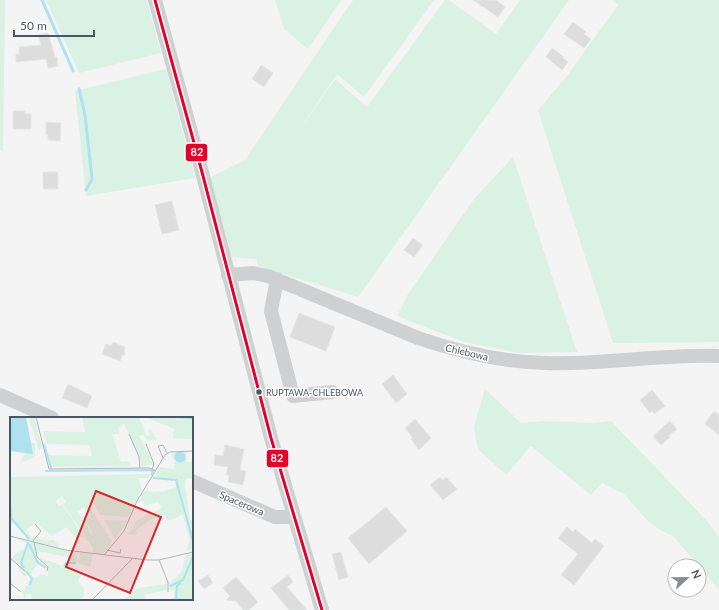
<svg xmlns="http://www.w3.org/2000/svg" width="719" height="610" viewBox="0 0 719 610" font-family="Lato,sans-serif">
  <style>
    .green { fill: #d9f2e3 }
    .lines { fill: none; stroke-linecap: round; stroke-linejoin: round }
    .stream { stroke: #aee2f0; stroke-width: 3 }
    .building { fill: #ddddde; stroke: #e5e6e7 }
    .minor { stroke: #ced0d2; stroke-width: 14 }
    .bus-1-casing { stroke: #fff; stroke-width: 6 }
    .bus-1 { stroke: #e4002b; stroke-width: 3 }
    .bus-dot { fill: #4a5661; stroke: #fff; stroke-width: 1.5 }
    .labels { text-anchor: middle; dominant-baseline: central; stroke-width: 3; stroke-linejoin: round; paint-order: stroke }
    .bus-label { font-size: 9px; fill: #4a5661; stroke: #fff; text-anchor: start }
    .street-label { font-size: 10px; fill: #4a5661; stroke: #fff }
    .inset-river { fill: none; stroke: #aee2f0; stroke-width: 2 }
    .inset-road { fill: none; stroke: #b0b5b9; stroke-width: 1 }
    .view { fill: #d62828; fill-opacity: 0.15; stroke: #d62828; stroke-width: 2 }
    .inset-edge { fill: none; stroke: #4a5661; stroke-width: 2 }
    .line-badge { stroke: #fff; stroke-width: 1.5 }
    .badge-label { font-size: 11px; text-anchor: middle; font-weight: bold; fill: #fff }
  </style>
  <rect width="100%" height="100%" fill="#f4f4f4"/>
  <path class="green" d="M0 0H5L3 150H0Z
    M46 0H147L161 53 79 73Z
    M275 0H341L308 49 284 29Z
    M353 0H434L364 97 337 74 293 139 335 79 367 107 445 0H449L496 34 520 0H569L358 297 258 266 257 259 232 257 210 177 244 161Z
    M612 0H719V342L613 343 538 110 567 76 618 5Z
    M166 69 195 178 86 196 75 91Z
    M513 157 577 352 518 353 464 342 397 316 400 310 392 307 400 310 408 294 474 199Z
    M485 389 521 423 544 421 593 423 611 421 707 521 719 537V590L674 537 657 528 647 520 624 494 602 483 591 495 531 446 506 475 478 449 474 427Z"/>
  <g class="lines">
    <path class="stream" d="M42 0 73 71
      M79 89 85 115 92 179 86 190"/>
  </g>
  <path class="building" d="M473 0H496L505 7 498 17Z
    M573 22 586 32 584 34 591 39 584 48 564 34Z
    M48 33 55 57H57L58 66 48 68 46 59 16 62V54H19V47L41 45 38 35Z
    M552 48 564 57 563 58 568 62 562 70 546 57Z
    M261 65 273 73 264 87 252 79Z
    M13 111H25V114H31V129H13Z
    M46 122 61 123 60 141 48 140V135H46Z
    M43 172H58V189H43Z
    M172 201 179 230 162 234 155 205Z
    M413 238 423 245 414 257 404 250Z
    M299 313 335 327 326 351 290 337Z
    M113 342 125 347 124 352 125 354 122 356 120 361 102 354 106 344 111 346Z
    M393 375 407 394 396 403 382 384Z
    M68 384 92 396 87 408 62 398Z
    M652 390 665 406 654 414 652 411 650 413 640 400Z
    M714 411 719 415V435L705 424Z
    M415 419 431 438 419 450 411 439 413 438 405 428Z
    M670 421 677 429 668 436 670 437 661 445 653 436Z
    M225 445 244 449 240 470 246 471 243 485 228 482 229 475H226L228 467 214 465 215 455 223 456Z
    M440 477 443 480 446 477 457 489 443 500 430 485Z
    M386 507 407 531 369 564 348 538Z
    M567 527 573 532 575 529 592 543 595 539 604 546 574 585 561 575 578 554 558 538Z
    M341 552 348 577 339 580 332 554Z
    M208 575 213 583 204 589 198 581Z
    M288 575 293 582 287 587 307 610H289L271 588Z
    M236 577 258 602 249 610H243L236 601 226 600 230 596 223 588Z"/>
  <g class="lines">
    <path class="minor" d="M155 0 202 172 271 438 322 610
      M228 275 253 273 268 276 418 338C459 352 501 362 546 363 603 365 661 354 719 356
      M277 279 271 311 293 396 332 392
      M0 395 52 418
      M192 481 275 517H294"/>
    <g class="bus-1-casing">
      <path id="bus-1" d="M155 0 202 172 271 438 322 610"/>
    </g>
    <use href="#bus-1" class="bus-1"/>
  </g>
  <circle class="bus-dot" cx="259" cy="392" r="3.5"/>
  <g class="labels">
    <g class="bus-label">
      <text x="266" y="392">RUPTAWA-CHLEBOWA</text>
    </g>
    <g class="street-label">
      <text transform="translate(467 352) rotate(13)">Chlebowa</text>
      <text transform="translate(242 503) rotate(23)">Spacerowa</text>
    </g>
  </g>
  <g transform="translate(10 417)">
    <rect width="183" height="183" fill="#f4f4f4"/>
    <path d="M19 0H24L32 29 29 34ZM72 0H129L136 19 140 18 138 13 141 12 146 22 137 24 134 18 129 19 144 48 131 49 130 40 114 7 108 11 109 17H102L111 45 117 44 122 49 41 50 38 38 82 39 79 28 37 27 33 14 75 15ZM135 0H183V22L163 21 164 12ZM20 26H25V40L10 46ZM177 35 176 45H183V61L176 62 175 68 180 103 183 104V132L176 134 180 124 173 98 157 104 154 98 141 102 126 113 127 117 121 118 117 116 123 113 126 104 152 91 148 85 134 89 133 84 128 86 137 70 139 75 155 74 166 70 165 63 144 61 149 50 164 52 165 45 161 36ZM140 57 138 61H128L132 72 118 100 90 98 83 85 78 88 102 125 93 137 83 136V131L53 87 56 85 52 79 45 84 49 89 52 87 74 120 66 121 57 110 42 119 26 106 16 113 22 121 27 119 30 123 39 117 32 124 44 123 51 131 20 124 5 105 0 108V60ZM74 90 80 99 75 103 83 116 78 118 81 116 67 94ZM94 103 118 104 105 122ZM1 120 24 126 27 142 36 149 37 152 28 146 20 158 26 161 30 157 38 159V148L28 140 53 149 48 152 55 150 72 156 68 164 74 172V179L70 183H22L21 178 16 177 15 183 13 175 21 161 17 157 14 160 8 151 11 148 1 141 12 132 15 134 18 126ZM25 126 68 136 67 145 58 146V140L26 134ZM70 136 83 137 80 150 68 146ZM183 137V183H163L165 173H159V166L171 156 175 139ZM157 167V173L134 178 136 183H114L128 171Z" fill="#d9f2e3" fill-rule="evenodd"/>
    <path d="M0 0H16L23 37 0 34ZM164.5 40a5.5 5.5 0 1 1 11 0a5.5 5.5 0 1 1-11 0Z" fill="#aee2f0"/>
    <path class="inset-river" d="M167 0 183 1M34 27 41 51M35 54 139 53 143 54 141 58M143 61 166 63 183 124M0 84 1 100M0 100 19 122M19 127 28 146 36 151M54 149 56 146H66M14 151 11 146 18 125M16 154 22 162 20 168M160 169 173 163 183 140M166 183 167 169 171 166"/>
    <path class="inset-road" d="M26 0 39 52 139 51 146 54M119 17 129 40 130 51M136 27 144 47 142 52M153 41 148 29 153 28 157 36M0 119 55 133 137 143H149L183 135M22 125 31 114 25 107M24 125 27 140 38 150 37 154M97 133 110 136 111 132M94 138 114 114 127 84 155 38 160 35 183 34M0 141 15 154M149 143 158 165V175M0 166 11 175M82 183 123 141"/>
    <path class="view" d="M86 74 151 100 120 176 56 150Z"/>
    <rect width="183" height="183" class="inset-edge"/>
  </g>
  <g class="line-badge">
    <rect x="185" y="143" width="23" height="19" rx="4" fill="#e4002b"/>
    <rect x="266" y="449" width="23" height="19" rx="4" fill="#e4002b"/>
  </g>
  <g class="badge-label">
    <text x="197" y="156">82</text>
    <text x="277" y="462">82</text>
  </g>
  <g transform="translate(687 578) rotate(68)"><circle r="19" fill="#ffffff" stroke="#b7bbc0"/>
  <path d="M0-3L7 15L0 10L-7 15Z" fill="#868d94"/>
  <text y="-6" font-size="11" font-weight="bold" text-anchor="middle" fill="#4a5661">N</text>
  </g>
  <path d="M14 30v6h80v-6" fill="none" stroke="#4a5661" stroke-width="2"/>
  <text x="20" y="30" font-size="12" fill="#4a5661" stroke="#ffffff" stroke-width="3" paint-order="stroke">50 m</text>
</svg>
